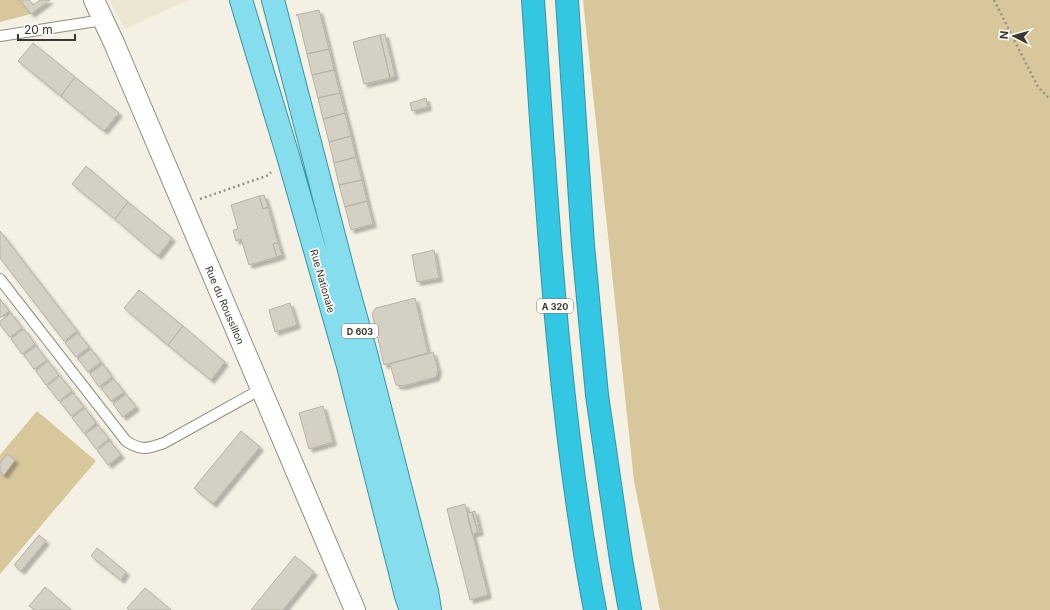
<svg xmlns="http://www.w3.org/2000/svg" width="1050" height="610" viewBox="0 0 1050 610" font-family="Inter,sans-serif">
  <style>
    .built { fill: #ede6d3 }
    .green { fill: #d7c79b }
    .building { fill: #d5d0c4; stroke: #b7b3a7; filter: url(#shadow) }
    .lines { fill: none; stroke-linecap: round; stroke-linejoin: round }
    .lane-casing { stroke: #918d82; stroke-width: 12 }
    .street-casing { stroke: #918d82; stroke-width: 22 }
    .primary-casing { stroke: #3595a5; stroke-width: 24 }
    .highway-casing { stroke: #3595a5; stroke-width: 24 }
    .path { stroke: #95928a; stroke-width: 2.5; stroke-dasharray: 2 3; stroke-linecap: butt }
    .lane { stroke: #fff; stroke-width: 10 }
    .street { stroke: #fff; stroke-width: 20 }
    .primary { stroke: #85ddee; stroke-width: 22 }
    .highway { stroke: #33c7e3; stroke-width: 22 }
    .labels { text-anchor: middle; dominant-baseline: central; stroke-width: 3.5; stroke-linejoin: round; paint-order: stroke }
    .shield { fill: #fffefb; stroke: #74736f; stroke-width: 1 }
    .shield-label { font-size: 9px; font-weight: bold; fill: #393733 }
    .street-label { font-size: 10px; fill: #393733; stroke: #fffefb }
  </style>
  <defs>
    <filter id="shadow"><feDropShadow dx="3.5" dy="3.5" stdDeviation="1" flood-color="#0004"/></filter>
  </defs>
  <rect width="100%" height="100%" fill="#f5f0e4"/>
  <path class="built" d="M109 0H188L125 29Z"/>
  <path class="green" d="M0 0H20L31 14 0 22Z
    M583 0H1050V610H660L634 481Z
    M37 411 96 461 0 574V455Z"/>
  <path class="building" d="M20 0H29L33 5 40 0H50L31 14Z
    M319 10 329 49 307 54 298 16 296 15Z
    M385 34 395 76 390 78 380 35Z
    M380 35 390 78 364 84 353 42Z
    M33 43 75 77 61 96 18 61Z
    M329 49 334 70 312 75 307 54Z
    M334 70 340 93 318 98 312 75Z
    M75 77 119 113 104 131 61 96Z
    M340 93 345 113 323 119 318 98Z
    M426 98 428 107 412 111 410 103Z
    M345 113 351 136 329 142 323 119Z
    M351 136 356 157 334 163 329 142Z
    M356 157 362 180 339 185 334 163Z
    M86 166 128 202 115 219 72 184Z
    M362 180 367 201 345 207 339 185Z
    M264 195 268 207 263 209 259 196Z
    M259 196 263 209 268 207 278 243 273 244 277 257 249 265 241 239 236 241 233 230 238 229 231 205Z
    M367 201 373 224 351 230 345 207Z
    M128 202 172 238 158 256 115 219Z
    M0 231 77 331 64 341 0 258Z
    M278 243 282 255 277 257 273 244Z
    M434 250 439 278 417 282 412 255Z
    M139 290 183 326 168 345 124 308Z
    M415 298 428 353 384 365 372 313 376 308Z
    M0 299 9 311 0 318Z
    M290 303 297 325 275 332 269 310Z
    M11 313 22 328 10 337 0 325V321Z
    M183 326 225 362 211 380 168 345Z
    M24 329 35 344 22 354 11 339Z
    M78 333 89 347 76 357 65 343Z
    M36 346 47 360 34 369 24 355Z
    M91 349 101 362 88 372 78 359Z
    M433 352 438 370 436 377 403 386 396 385 390 364Z
    M48 361 59 375 46 385 36 371Z
    M103 364 112 377 99 387 90 374Z
    M60 376 72 391 59 401 47 386Z
    M114 379 124 392 111 401 101 388Z
    M73 393 84 407 71 416 60 402Z
    M126 394 136 407 123 417 113 404Z
    M323 406 333 442 309 449 299 413Z
    M85 408 96 423 84 433 72 418Z
    M98 425 109 439 96 449 85 434Z
    M241 431 260 447 213 504 194 488Z
    M110 441 121 455 108 465 97 450Z
    M7 454 15 460 4 475 0 472V463Z
    M465 504 488 595 470 600 447 509Z
    M475 511 480 532H478L472 512Z
    M472 512 478 532 472 534 467 513Z
    M39 535 46 541 21 571 14 565Z
    M97 548 126 572 121 580 91 556Z
    M295 556 314 572 283 610H251Z
    M45 587 71 610H35L29 606Z
    M145 588 171 610H129L127 608Z"/>
  <g class="lines">
    <g class="lane-casing">
      <path id="lane" d="M0 36 103 20
        M0 279 126 441C141 451 147 449 164 443L261 389"/>
    </g>
    <g class="street-casing">
      <path id="street" d="M94 0 114 43 355 610"/>
    </g>
    <g class="primary-casing">
      <path id="primary" d="M241 0 288 156 348 366 406 596 411 610
        M273 0 345 278 366 353 427 591 430 610"/>
    </g>
    <g class="highway-casing">
      <path id="highway" d="M533 0C547 204 557 409 595 610
        M567 0 583 245 597 395 621 560 630 610"/>
    </g>
    <path class="path" d="M994 0 1038 87 1050 99
      M200 199 269 175 271 172"/>
    <use href="#lane" class="lane"/>
    <use href="#street" class="street"/>
    <use href="#primary" class="primary"/>
    <use href="#highway" class="highway"/>
  </g>
  <g class="labels">
    <g class="shield">
      <rect x="537" y="299" width="36" height="14" rx="3"/>
      <rect x="342" y="324" width="36" height="14" rx="3"/>
    </g>
    <g class="shield-label">
      <text x="555" y="306">A 320</text>
      <text x="360" y="331">D 603</text>
    </g>
    <g class="street-label">
      <text transform="translate(323 281) rotate(74)">Rue Nationale</text>
      <text transform="translate(225 305) rotate(67)">Rue du Roussillon</text>
    </g>
  </g>
  <g transform="translate(1014 36) rotate(276)" stroke="#fffefb" stroke-width="3" paint-order="stroke">
  <path d="M0-3L7 15L0 10L-7 15Z" fill="#393733"/>
  <text y="-6" font-size="11" font-weight="bold" text-anchor="middle" fill="#393733">N</text>
  </g>
  <path d="M18 34v6h57v-6" fill="none" stroke="#393733" stroke-width="2"/>
  <text x="24" y="34" font-size="12" fill="#393733" stroke="#fffefb" stroke-width="3" paint-order="stroke">20 m</text>
</svg>
